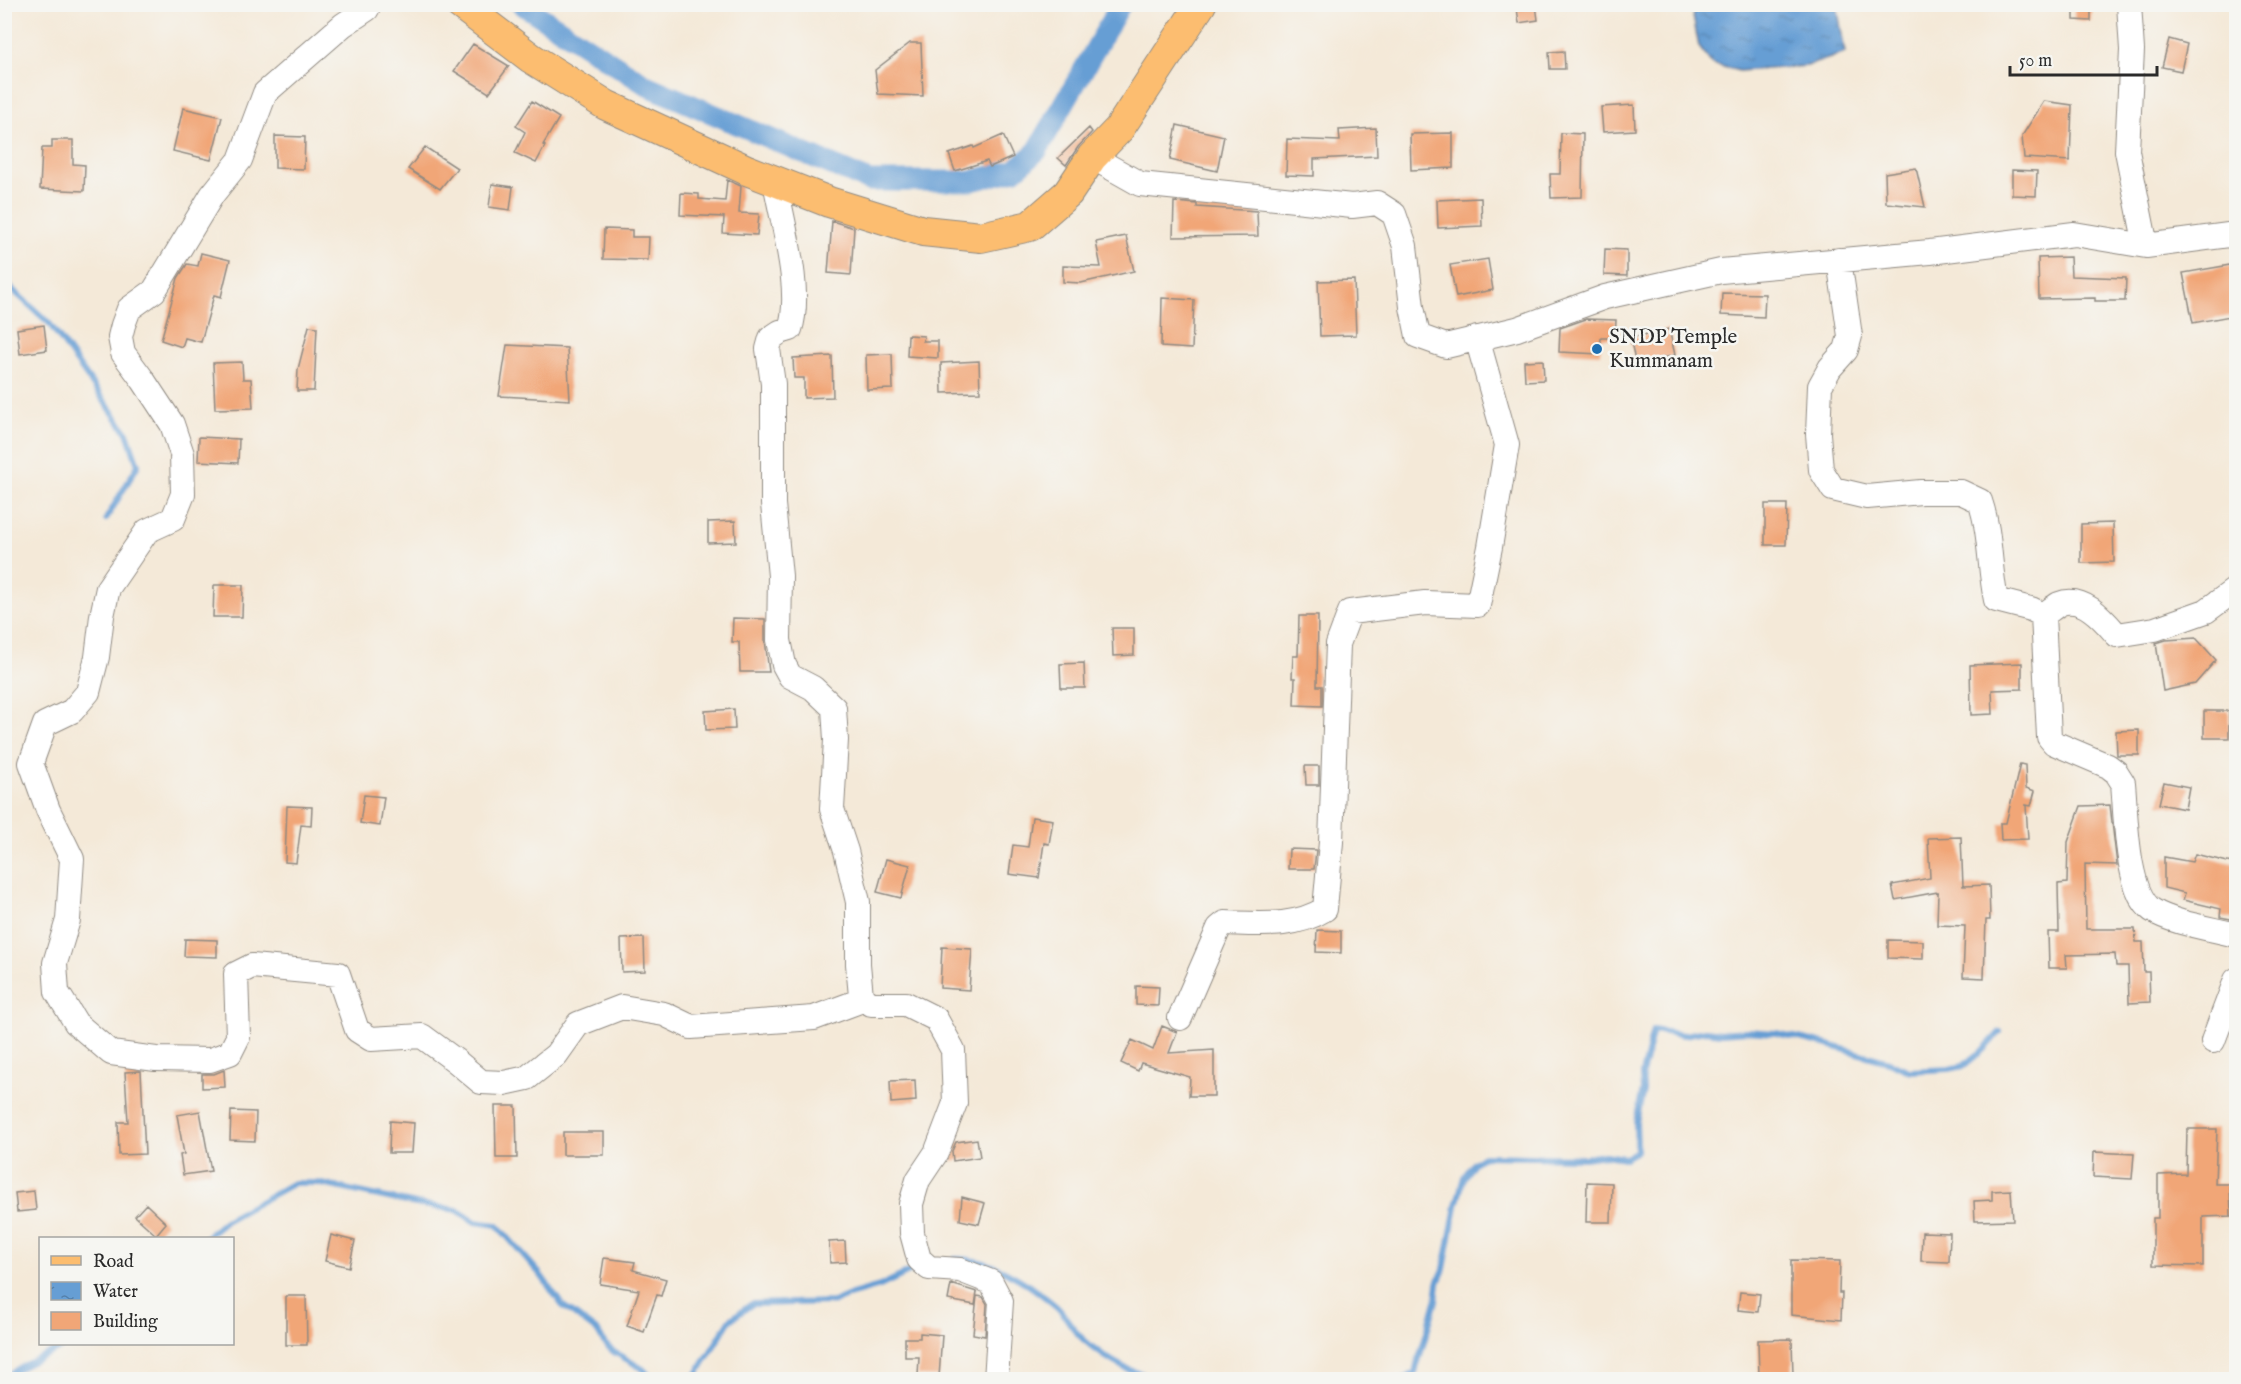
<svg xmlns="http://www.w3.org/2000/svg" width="2241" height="1384" viewBox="0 0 2241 1384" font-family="'IM FELL English',serif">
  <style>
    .water { fill: url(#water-ripples); stroke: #486480; stroke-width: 1.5 }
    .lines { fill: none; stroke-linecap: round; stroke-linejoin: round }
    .stream { stroke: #669ed4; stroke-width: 6 }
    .canal { stroke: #669ed4; stroke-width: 21 }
    .building { fill: #f1a677 }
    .minor-casing { stroke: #908a82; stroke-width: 26 }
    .major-casing { stroke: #908a82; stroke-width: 32 }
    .minor { stroke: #fff; stroke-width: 24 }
    .major { stroke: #fcbd6f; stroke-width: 30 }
    .poi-dot { fill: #1f6fb2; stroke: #f6f6f2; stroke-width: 2 }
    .labels { text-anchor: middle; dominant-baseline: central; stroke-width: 5; stroke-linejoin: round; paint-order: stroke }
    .poi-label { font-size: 21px; fill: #2b2b2b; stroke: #f6f6f2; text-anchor: start }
  </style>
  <defs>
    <pattern id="water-ripples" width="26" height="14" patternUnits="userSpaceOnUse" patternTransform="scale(1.5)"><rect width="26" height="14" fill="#669ed4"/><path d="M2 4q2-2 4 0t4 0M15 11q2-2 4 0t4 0" fill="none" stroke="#5481ac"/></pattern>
  </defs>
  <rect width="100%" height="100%" fill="#f6f6f2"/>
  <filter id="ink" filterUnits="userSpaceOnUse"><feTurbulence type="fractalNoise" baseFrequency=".0167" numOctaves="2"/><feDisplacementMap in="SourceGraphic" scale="12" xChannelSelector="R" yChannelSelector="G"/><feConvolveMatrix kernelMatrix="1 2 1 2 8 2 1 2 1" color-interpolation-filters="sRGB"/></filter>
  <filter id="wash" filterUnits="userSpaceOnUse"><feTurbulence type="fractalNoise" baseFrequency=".008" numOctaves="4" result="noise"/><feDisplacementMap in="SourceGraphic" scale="24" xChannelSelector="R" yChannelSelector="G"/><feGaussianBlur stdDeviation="1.35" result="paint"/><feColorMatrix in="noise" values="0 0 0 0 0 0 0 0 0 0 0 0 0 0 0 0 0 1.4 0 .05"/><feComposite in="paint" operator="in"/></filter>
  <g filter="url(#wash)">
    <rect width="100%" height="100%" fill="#f4e9d8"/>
    <path class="water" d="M1694 4 1837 5 1845 53 1807 66 1739 71 1712 64 1699 47 1692 11Z"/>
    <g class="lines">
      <path class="stream" d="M4 282 49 323 127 433 138 465 106 519
        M205 1238 225 1221 294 1183H317L416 1204 457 1210 475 1222 497 1225 540 1274 562 1305 598 1332 605 1344 614 1352 643 1369 653 1380
        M955 1259C991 1257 1030 1284 1057 1307 1067 1317 1073 1330 1083 1339 1095 1350 1111 1361 1125 1368 1136 1373 1149 1375 1160 1380
        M4 1379 21 1367 68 1344
        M693 1380 730 1320 752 1304 833 1302 852 1294 880 1286 919 1267
        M1403 1380 1415 1372 1436 1301 1438 1283 1444 1269 1456 1206 1464 1177 1474 1163 1484 1156 1584 1158 1605 1155 1625 1158 1637 1151 1636 1122 1643 1090 1642 1074 1653 1030 1684 1035 1705 1031 1721 1033 1746 1031 1776 1033 1821 1043 1889 1062 1909 1071 1949 1069 1963 1066 1982 1051 2000 1032"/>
      <path class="canal" d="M521 4 648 86 869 181H971L1015 170 1037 151 1121 4"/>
    </g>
    <g id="blocks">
      <path class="building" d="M2074 4H2091V21L2074 20Z
        M1536 5 1538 20 1519 23 1517 8Z
        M2169 39 2187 44 2181 71 2162 67Z
        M910 43H921L923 96 878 94 875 70Z
        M473 44 509 66 489 93 454 71Z
        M1564 51 1565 69H1550L1549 52Z
        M532 101 559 118 543 145 545 146 536 163 515 153 525 132 516 126Z
        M2044 101 2072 105 2070 161 2024 158 2022 136Z
        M1634 105 1635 130 1603 132 1601 107Z
        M183 108 222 117 211 160 173 151Z
        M1177 125 1224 136 1217 171 1170 160Z
        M1089 128 1092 132 1078 147 1066 165 1058 158Z
        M1376 128 1377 156 1314 159V176L1286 175 1287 139 1340 141 1339 130Z
        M1453 133V168L1411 170 1410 134Z
        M1561 133 1583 134 1582 197 1551 198 1550 174H1560Z
        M1003 135 1013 157 990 167 987 161 955 171 949 154 973 146 974 148Z
        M275 136 305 137 304 169 275 168Z
        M52 140H73V164L85 165 84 191 40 189 42 148H52Z
        M425 147 457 168 440 189 408 169Z
        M1916 168 1925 207 1886 203 1885 173Z
        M2012 170 2037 171 2036 196 2012 195Z
        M727 180 741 186 739 213 759 214 757 235 723 233 724 217 680 215 681 193 699 194V199L725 201Z
        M492 184 513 187 510 210 489 207Z
        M1481 198 1482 226 1438 228 1437 200Z
        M1174 202 1197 204V207L1257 211 1258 236 1173 237Z
        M832 221 854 228 851 275 828 273Z
        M604 229 632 230V237H649L648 260 603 259Z
        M1126 236 1134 271 1081 283 1063 282V266L1101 267 1096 242Z
        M1605 249 1627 250V276L1604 275Z
        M201 253 230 260 221 297 214 295 201 342 185 338 182 347 161 340 178 278 187 264 198 266Z
        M2070 257 2071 276 2126 278 2125 301H2095V298L2039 299 2038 258Z
        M1488 259 1493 290 1456 297 1450 265Z
        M2236 264V315L2193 323 2183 273Z
        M1354 280 1356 335 1320 336 1318 281Z
        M1722 293 1765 294 1764 317 1721 315Z
        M1162 298 1194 300 1192 349 1161 347Z
        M1586 319 1616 320 1615 338H1601L1600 354 1559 352 1560 328Z
        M44 325 47 350 20 354 17 329Z
        M309 326 317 327 314 391H297L298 369Z
        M1669 329 1675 355 1636 364 1630 338Z
        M908 335 924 336 923 341H938V358L907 356Z
        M507 345 567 348 570 400 499 396Z
        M892 354 893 389 867 390 866 355Z
        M832 356 833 397 804 398V378H794L793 358Z
        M1543 360 1544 380 1525 381 1524 361Z
        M979 361 980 392 942 393 941 363Z
        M242 362 243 379H251L253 408 215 409 213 363Z
        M199 437 239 439 238 463 198 461Z
        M1765 504H1787L1786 545H1765Z
        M735 521 736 542 708 543V522Z
        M2113 523 2114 562 2081 563V524Z
        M214 585H243L242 617H213Z
        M1299 616H1318L1317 686H1322V706L1294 705 1295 678H1292L1293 656H1298Z
        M733 618 765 619V640L769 672H740L739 642H732Z
        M1112 628H1134V655L1113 656Z
        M2196 638 2216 660 2195 684 2163 691 2156 643 2166 640Z
        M1084 663 1085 688H1061L1060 664Z
        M2022 663V689L1992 690 1993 714 1971 715 1970 665Z
        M734 709 735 729 706 730 705 711Z
        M2204 711H2229V738H2204Z
        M2139 730V755H2117L2116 731Z
        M2020 764 2025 765 2026 788 2035 791 2031 806 2026 805 2028 839 2001 840 2000 823H2006Z
        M1305 766H1319V785H1306Z
        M2164 782 2189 787 2185 809 2159 804Z
        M364 795 384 797 380 826 360 823Z
        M2110 805 2117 865 2085 864 2086 929H2135L2136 942H2143L2144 972H2149L2150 1002 2129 1003 2128 966H2116L2115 954 2066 955 2067 968H2049L2048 932H2059L2058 884 2067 883 2068 842 2081 806Z
        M287 806 312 807 311 826 301 825 296 863 285 862Z
        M1032 817 1053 820 1049 844 1044 843 1039 878 1009 874 1013 845 1028 847Z
        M1961 837 1963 886 1989 885 1990 920H1986L1984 978 1963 977 1965 926 1937 925 1938 892 1895 900 1892 885 1930 878 1928 838Z
        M1289 849 1316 850 1314 869H1288Z
        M2195 854 2236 864V920L2220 917 2221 909 2183 900 2185 893 2164 888V857L2192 862Z
        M886 859 910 865 901 898 877 892Z
        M1317 930 1341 931V953L1316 952Z
        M644 938 645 971 622 972 621 939Z
        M185 939 217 940V957L184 956Z
        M1888 940 1923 941V959L1888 958Z
        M942 947 972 949 969 990 940 988Z
        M1136 986 1159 987 1158 1006 1136 1005Z
        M1162 1026 1177 1032 1169 1053 1214 1050V1096H1189L1190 1077 1141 1063 1138 1071 1121 1063 1132 1040 1153 1050Z
        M224 1070 225 1087 202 1088V1074H214Z
        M141 1071 145 1154 119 1155 118 1122H128L125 1072Z
        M915 1080 916 1101 891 1103 890 1081Z
        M495 1106H516L517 1158H496Z
        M200 1111 211 1171 183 1175 180 1155 184 1154 177 1115Z
        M231 1111 256 1112 255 1141 230 1140Z
        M390 1121 414 1123 412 1153H389Z
        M2187 1129H2217L2215 1184H2230L2231 1216 2203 1217V1266L2153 1265V1218H2158V1175L2186 1174Z
        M563 1132H604V1155H563Z
        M977 1139 980 1157 953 1161 952 1151 956 1142Z
        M2094 1152 2134 1154 2132 1179 2093 1177Z
        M1587 1182 1612 1183 1611 1222H1586Z
        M2011 1190 2013 1220 1975 1221 1974 1201 1992 1200V1191Z
        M34 1191 36 1210 17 1212 15 1193Z
        M962 1197 985 1203 979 1224 960 1220Z
        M146 1204 166 1223 156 1235 135 1216Z
        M1922 1232 1950 1233 1949 1262 1921 1261Z
        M331 1235 355 1241 349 1267 325 1261Z
        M845 1241 846 1262 830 1263 829 1242Z
        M604 1258 635 1262 633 1270 666 1279 661 1296 657 1295 644 1332 627 1326 639 1290 600 1284Z
        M1791 1260 1840 1261 1839 1293H1842L1841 1320 1791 1315Z
        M951 1284 977 1292 975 1305 948 1300Z
        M1740 1292 1760 1294 1758 1312 1738 1310Z
        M286 1296H306L307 1345H286Z
        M977 1296 983 1297 987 1304 985 1336 973 1334Z
        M920 1333 942 1335 939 1377 918 1376 919 1357H905V1338H920Z
        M1792 1339 1793 1376 1759 1377 1758 1340Z"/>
    </g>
  </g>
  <g filter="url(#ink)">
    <use href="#blocks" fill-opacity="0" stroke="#908a82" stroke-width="1.5"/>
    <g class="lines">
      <g class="minor-casing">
        <path id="minor" d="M369 4 367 9 343 25 265 93 240 160 212 195 154 291 129 309 123 325 120 337 123 353 143 380 172 424 182 454 183 494 173 519 147 531 108 588 102 616 97 657 88 692 72 711 45 724 31 763 48 810 72 859 68 920 55 963 57 992 76 1023 111 1053 156 1059 210 1060 230 1053 238 1037 236 974 252 966 338 974 357 1030 371 1039 422 1036 456 1061 481 1082 504 1083 527 1078 556 1055 578 1024 622 1007 664 1014 691 1027 814 1018 865 999
          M2129 4 2132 50 2127 151 2146 246
          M1092 157 1140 184 1352 206 1377 203 1394 214 1405 246 1412 307 1418 336 1446 346 1517 329 1605 297 1721 271 1930 252 2074 234 2146 246 2236 234
          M775 181C782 222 803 291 790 329L780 332 771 338 768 349 773 384V504L780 576 779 640 784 665 790 676 813 688 834 708 836 740 832 809 846 851 858 902V964L861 996 871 1004H906L936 1019 953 1050 955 1103 936 1153 918 1180 911 1204 912 1233 919 1259 929 1268 960 1270 991 1282 1001 1301 996 1380
          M1839 260 1850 336 1846 350 1830 368 1820 386 1818 434 1821 470 1833 489 1867 497 1921 492H1961L1980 501C1991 533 1989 567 1996 600L2031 609 2043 615 2049 737 2054 743 2108 766 2116 772 2123 783C2126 814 2126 892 2152 910 2172 923 2213 929 2236 935
          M2043 615C2048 612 2054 607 2059 604 2083 594 2104 620 2117 635L2155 629 2206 611 2236 589
          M1180 1018 1219 928 1225 923C1260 924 1295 928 1325 909L1331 842 1338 644 1350 612 1425 603 1478 605 1490 547 1507 445 1477 338
          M2213 1041 2236 980"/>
      </g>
      <g class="major-casing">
        <path id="major" d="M460 4 531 58 606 105 747 170 829 202 923 231 981 237 1030 226 1068 193 1092 157 1119 129 1201 4"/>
      </g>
      <use href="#minor" class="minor"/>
      <use href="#major" class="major"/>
    </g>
  </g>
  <circle class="poi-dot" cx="1597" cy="349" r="6"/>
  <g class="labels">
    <g class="poi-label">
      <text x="1609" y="337">SNDP Temple<tspan x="1609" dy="24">Kummanam</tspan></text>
    </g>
  </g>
  <rect width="2241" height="1384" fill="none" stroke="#f6f6f2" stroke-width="24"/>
  <rect x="39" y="1237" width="195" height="108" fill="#f6f6f2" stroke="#a5a5a2" stroke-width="1.5"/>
  <rect x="51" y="1256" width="30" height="9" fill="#fcbd6f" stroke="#a5a5a2" stroke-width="1.5"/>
  <text x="93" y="1267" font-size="18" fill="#2b2b2b">Road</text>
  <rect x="51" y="1282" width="30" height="18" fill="url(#water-ripples)" stroke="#a5a5a2" stroke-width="1.5"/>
  <text x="93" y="1297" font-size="18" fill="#2b2b2b">Water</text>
  <rect x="51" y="1312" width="30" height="18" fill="#f1a677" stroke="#a5a5a2" stroke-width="1.5"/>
  <text x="93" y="1327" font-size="18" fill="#2b2b2b">Building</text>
  <path d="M2010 66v9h147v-9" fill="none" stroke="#2b2b2b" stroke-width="3"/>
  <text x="2019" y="66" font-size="18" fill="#2b2b2b" stroke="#f6f6f2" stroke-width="4.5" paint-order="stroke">50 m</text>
</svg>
